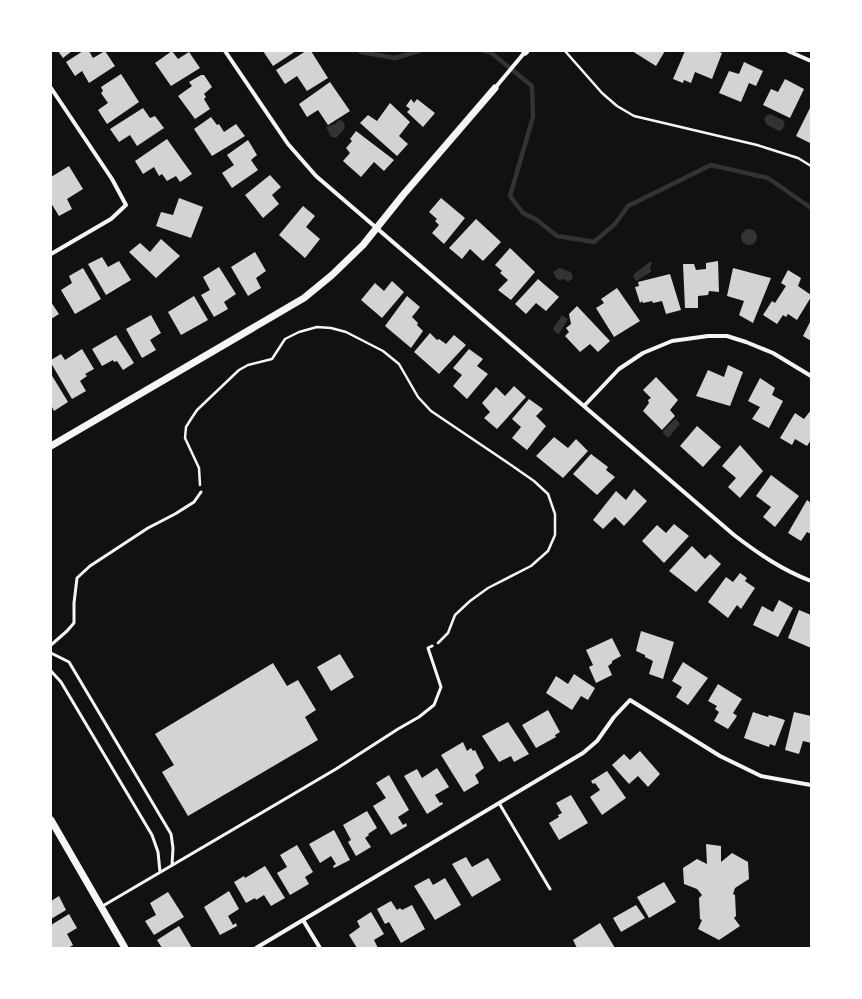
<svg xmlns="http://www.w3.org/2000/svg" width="862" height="999" viewBox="0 0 862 999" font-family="'Sofia Sans Condensed',sans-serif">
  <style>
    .water { fill: #333 }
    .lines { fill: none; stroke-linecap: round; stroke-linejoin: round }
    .stream { stroke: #333; stroke-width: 4.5 }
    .building { fill: #d3d3d3 }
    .path { stroke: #f5f5f5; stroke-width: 2.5 }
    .service { stroke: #f5f5f5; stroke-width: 3 }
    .minor { stroke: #f5f5f5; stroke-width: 4 }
    .tertiary { stroke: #f5f5f5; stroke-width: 7 }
  </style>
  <rect width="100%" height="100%" fill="#111"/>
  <path class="water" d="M770 114 783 120 785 126 781 130 779 131 766 124 764 119 766 116Z
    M339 120 343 121C348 128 341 132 336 138L331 137 326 127 335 124Z
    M741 237a8 8 0 1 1 16 0a8 8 0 1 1-16 0Z
    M651 261 652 264 650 267 651 272 638 280 636 281 633 277 634 274Z
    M560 268 571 272 573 278 568 282 564 279 559 280 556 278 553 272Z
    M562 315 568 319 559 334 556 333 553 329Z
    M676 419 680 424 669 437H667L663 433V431L674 420Z"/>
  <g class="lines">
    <path class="stream" d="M360 51 361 52 395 58 419 51
      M484 51 490 52 532 86 533 117 510 196 523 213 537 220 557 236 594 242 615 224 628 206 711 165 768 178 811 208"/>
  </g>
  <path class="building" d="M58 51H72L63 58Z
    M83 51H89L93 58 105 51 115 66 89 83 82 71 75 76 66 62Z
    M172 51 178 59 189 52 200 68 171 86 155 63Z
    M263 51H296L273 66Z
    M306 51H311L328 78 307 91 297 76 285 84 276 70Z
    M632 51H665L656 66Z
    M685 51H716L722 53 712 79 695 72 691 83 684 80 683 83 673 79Z
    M744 62 763 71 756 86 749 83 741 102 719 93 729 71 739 74Z
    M121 74 139 102 107 124 98 110 108 103 101 93 103 91 101 87Z
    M201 75H204L212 87 204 94 206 97 204 99 210 109 195 119 178 96 192 86 189 82Z
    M785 79 804 89 790 118 763 105 771 89 778 92Z
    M330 82 350 111 328 125 318 110 307 117 299 104Z
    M411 99 414 103 417 99 435 113 423 127 407 112 410 109 406 106Z
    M390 103 410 122 399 136 408 144 397 156 360 123 368 115 377 121Z
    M811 106V141L810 143 796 136Z
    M143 108 150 118 155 116 164 128 137 146 130 135 119 142 110 129Z
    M211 117 217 125 219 124 224 132 236 124 245 136 212 156 194 129Z
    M356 131 394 160 384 171 374 162 361 177 343 161 350 153 346 148 352 141 350 139Z
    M167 139 192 174 180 182 176 176 167 181 162 174 159 176 154 167 143 174 135 161Z
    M248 140 257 155 251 160 258 170 232 188 222 173 234 165 227 155Z
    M69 166 83 189 67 199 72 209 59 216 51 203V177Z
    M270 175 281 187 272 195 279 204 263 218 245 195Z
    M179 198 203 207 191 238 156 226 161 212 173 215Z
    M441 198 465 218 444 244 432 233 439 225 435 221 437 219 429 212Z
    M303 206 315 216 306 227 320 239 305 258 279 235Z
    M476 219 501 242 483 261 470 249 462 259 449 248Z
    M161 239 180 256 156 278 129 252 140 243 150 252Z
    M510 248 535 272 511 300 498 290 508 280 500 273 502 271 495 265Z
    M255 252 266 271 256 278 261 288 248 296 231 267Z
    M102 257 108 267 119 261 131 280 106 295 88 264Z
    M718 261 719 292 709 291 708 295 698 296V308H685L683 264H694L696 270 706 269V263Z
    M219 267 236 294 224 302 228 309 214 317 201 295 210 290 203 277Z
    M83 268 101 299 75 314 61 290 72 283 69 276Z
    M733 268 771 278 753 323 739 315 744 301 727 296Z
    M788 270 801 278 798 286 811 295V297L797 320 788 314 786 317 783 315 777 324 763 315 772 301 775 303 786 286 781 283Z
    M670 274 681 310 666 314 662 301 653 303 652 301 643 303 642 301 640 303 635 287 639 286 638 282Z
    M538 279 559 297 546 311 536 303 526 314 515 304Z
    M392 281 404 292 382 318 361 300 375 283 384 291Z
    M617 288 640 321 614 337 596 308 604 303 601 299Z
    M194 296 208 320 181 335 168 312Z
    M407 296 420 307 412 317 418 323 417 325 423 331 411 348 385 326Z
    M51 302 59 314 51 319Z
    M577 306 610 341 598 352 590 344 580 352 565 336 569 332 566 328 571 324 569 314Z
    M151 315 161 333 150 340 156 350 142 358 126 329Z
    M811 320V341L803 336Z
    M430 333 437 340 439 339 446 344 454 335 466 345 439 374 414 352Z
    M116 335 134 363 123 370 117 361 114 362 113 360 102 366 92 349Z
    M82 349 94 369 85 374 87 376 80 381 86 391 72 399 51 363V360L61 354 65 360Z
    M469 349 483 359 477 366 488 374 467 399 453 386 462 375 453 368Z
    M728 365 743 372 730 406 696 396 708 370 724 377Z
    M51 374 68 402 54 411 51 405Z
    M656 377 678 400 670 410 675 416 662 430 643 411 649 403 648 400 651 398 643 390Z
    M760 378 775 388 772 395 783 401 769 428 752 419 760 407 748 401Z
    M514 386 526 397 497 429 484 418 490 412 482 403 496 387 505 396Z
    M529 399 543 409 536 416 546 426 527 450 512 438 521 427 512 419Z
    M811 410V440L807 446 795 439 792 445 780 438 795 413 804 419Z
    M697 426 721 447 703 467 680 446Z
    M554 437 568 448 576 439 588 451 563 478 536 456Z
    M740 445 763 471 740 498 728 487 736 478 722 466Z
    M591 454 608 467 606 470 615 477 597 495 573 474Z
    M771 475 799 496 775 527 763 517 771 507 756 496Z
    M634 489 647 501 624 526 615 517 603 529 593 520 616 491 626 500Z
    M807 500 811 503V534L807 532 801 541 788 533Z
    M674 524 689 536 664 563 642 541 657 525 666 533Z
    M692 546 705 559 710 554 721 564 696 592 669 571Z
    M740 573 747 578 745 581 755 588 741 609 737 605 728 618 708 602 726 577 733 582Z
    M779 600 793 608 778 637 753 625 762 606 773 612Z
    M799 610 811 615V648L788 638Z
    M641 631 674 642 663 679 649 674 653 661 645 657V655L636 651Z
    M612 638 621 656 612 661V663L608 666 612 675 596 683 589 667 593 665 586 650Z
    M340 654 354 677 331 691 317 667Z
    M683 662 708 678 688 705 676 697 682 687 672 681Z
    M273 663 287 686 298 680 316 710 305 717 318 740 188 816 162 772 174 765 155 734Z
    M574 674 595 688 588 700 581 696 572 710 546 693 556 676 568 684Z
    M718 684 742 699 733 713 737 716 728 729 714 721 719 712 715 709 717 706 708 701Z
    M548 710 560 732 555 735 556 737 536 748 522 725Z
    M753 712 768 717 769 715 785 720 775 746 770 744 769 747 744 738Z
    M794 712 811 716V743L803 741 799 754 785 750Z
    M508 722 529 754 514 762 511 756 499 762 482 736Z
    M463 742 467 751 471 748 473 751 475 750 484 768 475 775 479 783 464 792 441 755Z
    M640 751 660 774 648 787 638 776 629 784 612 765 624 754 630 760Z
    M437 768 449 787 435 795 440 803 442 802 443 804 427 814 404 776 417 769 422 778Z
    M607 771 626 798 602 815 590 797 600 790 595 783 593 784 591 781Z
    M389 775 409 810 398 817 403 825 406 823 407 826 391 835 373 806 386 798 376 783Z
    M571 795 588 823 559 840 549 823 559 817 558 815 562 813 556 803Z
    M367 811 377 828 368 834 369 835 365 838 371 847 356 856 348 842 351 840 343 825Z
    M334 830 350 860 334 868 333 866 336 864 331 856 320 863 309 844Z
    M706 844 721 846V862L732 853 748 862 749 879 735 888 733 894 735 895 736 916 734 918 740 926 719 940 698 929 702 920 700 919 699 898 702 895 697 889 684 884 683 868 697 859 707 864Z
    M297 845 313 872 305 877 309 884 290 895 277 873 287 867 280 855Z
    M466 857 472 867 488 858 501 880 472 897 452 864Z
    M265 866 285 898 271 906 264 895 256 900 255 898 246 903 234 882 244 876 245 878Z
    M429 878 433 885 445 878 461 905 435 920 414 886Z
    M664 882 676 902 649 918 637 897Z
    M229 891 239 909 228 916 233 925 236 923 237 926 220 935 204 907Z
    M168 892 184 917 154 935 145 921 156 915 150 903Z
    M59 896 66 910 51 919V901Z
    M391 901 397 910 400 908 402 910 412 905 425 929 401 943 389 922 385 924 377 909Z
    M636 905 645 918 621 932 613 918Z
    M371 912 384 934 374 940 378 948H357L349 935 360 927 357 921Z
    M69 914 77 928 67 934 73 945 68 948H51V925Z
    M600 923 615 948H577L573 940Z
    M179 926 192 948H162L157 940Z"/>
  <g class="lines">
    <path class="path" d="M565 51 602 93 617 106 634 116 757 145 798 158 811 166
      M200 485 199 468 185 438 186 427 191 419 197 410 239 370 248 365 272 359 285 339 299 332 317 327 331 328 346 332 383 351 399 364 418 397 431 411 511 465 534 481 548 494 555 514V535L548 551 531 566 488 588 470 601 455 615 448 633 438 643"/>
    <path class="service" d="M51 645 67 631 74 623V603L77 578 90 566 148 528 175 514 194 502 201 492
      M51 653 69 662 171 834 173 848 172 865
      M51 671 61 682 152 835 158 852 160 872
      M499 803 550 889
      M101 907 336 769 398 729 419 717 434 705 441 687 428 648 432 646"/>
    <path class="minor" d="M225 51 288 144 316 176 734 535C759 554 782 570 811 581
      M788 51 811 61
      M51 88 112 179 126 205 111 219 51 254
      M495 88 525 52
      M584 406 619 369 643 353 672 341 708 336H727L746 342 773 353 811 376
      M303 920 320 948
      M256 948 583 753 597 741 614 717 630 700 720 756 761 776 811 785"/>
    <path class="tertiary" d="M525 52 526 51
      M51 446 304 298 332 275 363 245 403 195 495 88
      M51 820 125 948"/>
  </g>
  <rect width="862" height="999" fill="none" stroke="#ffffff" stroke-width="104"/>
</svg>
